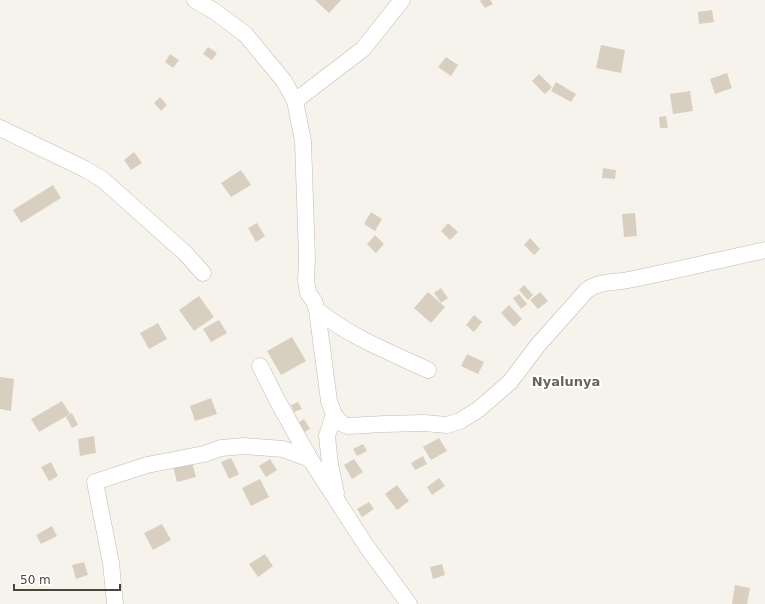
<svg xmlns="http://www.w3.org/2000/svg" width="765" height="604" viewBox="0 0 765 604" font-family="'DejaVu Sans',sans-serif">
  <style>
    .building { fill: #d8cfc1 }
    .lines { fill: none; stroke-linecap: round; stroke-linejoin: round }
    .street-casing { stroke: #c2bbae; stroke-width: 17 }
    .street { stroke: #fff; stroke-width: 16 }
    .labels { text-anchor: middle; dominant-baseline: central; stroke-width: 4; stroke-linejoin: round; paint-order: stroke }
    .quarter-label { font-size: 13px; font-weight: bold; fill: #6e6250; stroke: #fff }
  </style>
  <rect width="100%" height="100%" fill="#f6f3ec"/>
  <path class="building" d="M315 0H341L329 13Z
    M481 0H490L493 4 485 8 480 1Z
    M712 10 714 22 699 24 698 12Z
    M601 45 625 50 621 73 596 68Z
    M208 47 217 53 212 60 203 54Z
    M170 54 179 60 173 68 165 62Z
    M446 57 458 65 451 76 438 67Z
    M727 73 732 88 715 94 710 79Z
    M539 74 552 87 545 94 532 81Z
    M556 82 576 94 571 102 551 91Z
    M690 91 693 111 673 114 670 94Z
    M160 97 167 105 161 111 154 103Z
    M666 116 668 128H660L659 117Z
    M134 152 142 163 131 170 124 160Z
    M603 168 616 170 615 179 602 178Z
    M241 170 251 185 231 197 221 183Z
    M53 185 61 198 21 223 13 210Z
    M371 212 382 219 375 231 364 224Z
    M635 213 637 236 624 237 622 214Z
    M257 223 265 236 256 242 248 228Z
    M448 223 458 232 450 240 441 231Z
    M375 235 384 244 376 253 367 244Z
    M530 238 540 249 534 255 524 245Z
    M524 285 533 295 528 300 519 290Z
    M441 288 448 298 441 303 434 293Z
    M428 292 445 307 431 323 414 308Z
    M540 292 548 301 538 309 530 300Z
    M519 294 527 304 521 309 513 298Z
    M199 296 214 317 194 331 179 310Z
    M509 305 522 319 514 327 501 313Z
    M474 315 482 322 474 332 466 325Z
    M219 320 227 333 211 342 203 329Z
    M158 323 167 339 149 349 140 333Z
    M292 337 306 361 281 375 267 351Z
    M467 354 484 362 478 374 461 366Z
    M0 377 14 379 11 411 0 409Z
    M211 398 217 414 195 421 190 406Z
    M62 401 70 414 39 432 31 419Z
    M298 402 302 409 294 412 291 405Z
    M72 413 78 425 72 428 66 417Z
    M304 419 310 429 304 432 299 422Z
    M94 436 96 453 80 456 78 439Z
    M439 438 447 451 431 460 423 447Z
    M363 444 367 451 357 456 353 449Z
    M423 456 427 464 415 470 411 463Z
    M231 458 239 474 229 479 221 462Z
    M270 459 277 470 266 477 259 466Z
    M354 459 363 472 352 479 344 465Z
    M51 462 58 476 49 481 41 467Z
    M192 462 196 477 177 482 173 467Z
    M439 478 445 486 432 495 427 487Z
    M260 479 269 497 251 506 242 488Z
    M397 485 409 501 397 510 385 494Z
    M369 502 374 509 362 517 357 509Z
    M162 524 171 540 153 550 144 533Z
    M52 526 57 536 41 544 36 535Z
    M265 554 273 566 258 577 249 564Z
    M84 562 88 575 76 579 72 565Z
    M442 564 445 575 433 579 430 567Z
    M735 585 750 588 747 604H732Z"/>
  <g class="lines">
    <g class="street-casing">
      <path id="street" d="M195 0 214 11 245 34 284 81 295 101 303 141 307 259 306 280 308 293 314 301 317 310 329 401C333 412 336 423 348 426L384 424 424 423 447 425 460 421 479 409 510 382 538 345 587 290C599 281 614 283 628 280 674 271 719 260 765 250
        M295 101 363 49 402 0
        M0 128 85 169 102 179 185 253 203 273
        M317 310C350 337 390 352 428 370
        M260 366 277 400 310 459 367 547 409 604
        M334 414 327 436 330 464 336 493
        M115 604 111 563 95 482 147 465 204 454 221 448 244 446 283 449 310 459"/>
    </g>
    <use href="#street" class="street"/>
  </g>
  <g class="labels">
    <g class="quarter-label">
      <text x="566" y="381">Nyalunya</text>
    </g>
  </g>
  <path d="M14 584v6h106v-6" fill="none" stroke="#4b4439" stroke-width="2"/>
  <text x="20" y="584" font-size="12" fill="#4b4439" stroke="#ffffff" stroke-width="3" paint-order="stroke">50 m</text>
</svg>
